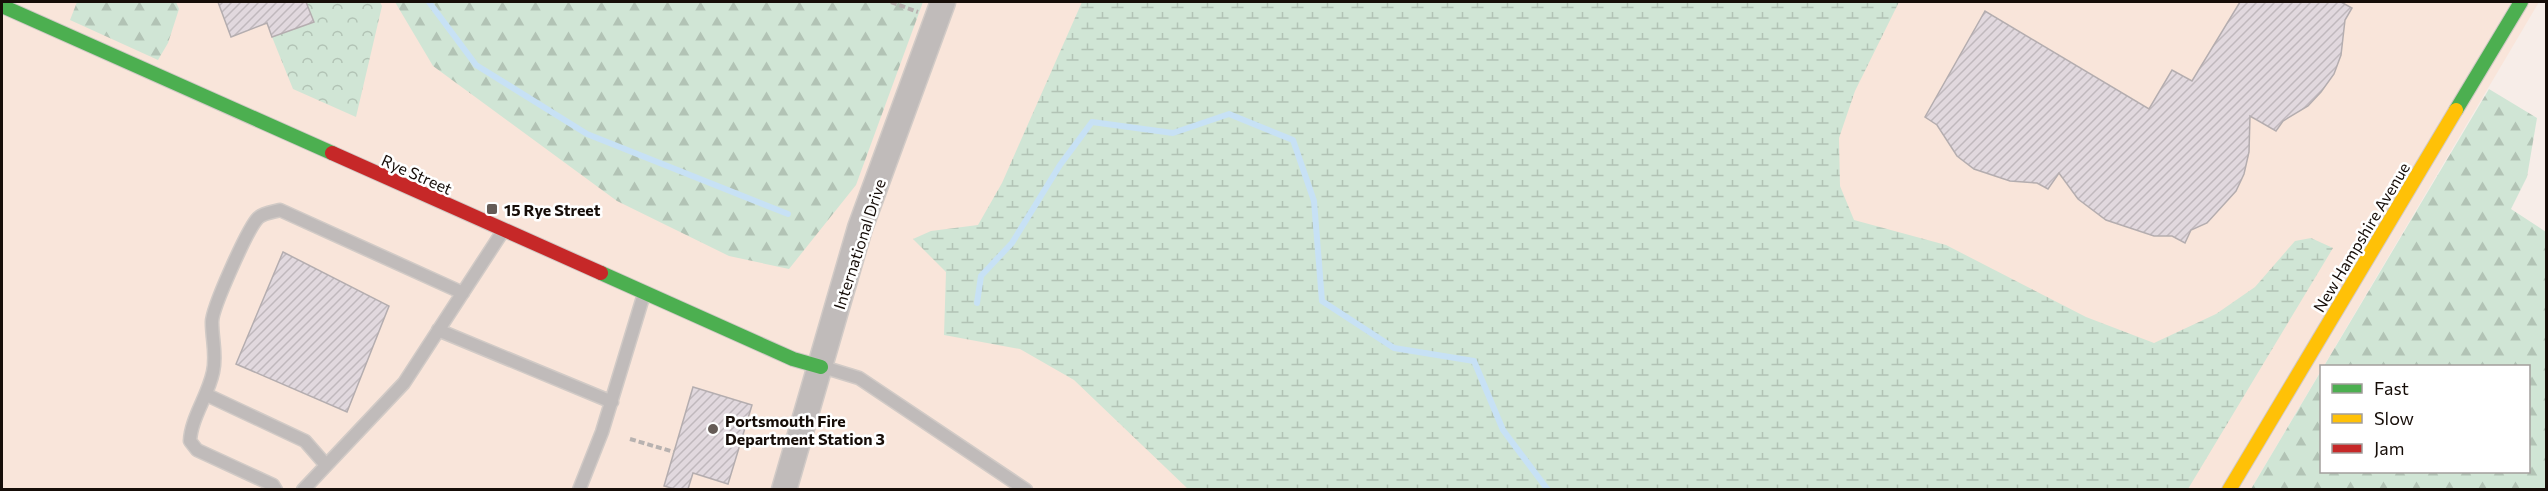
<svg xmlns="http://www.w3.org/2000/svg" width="2548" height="491" viewBox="0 0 2548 491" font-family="Commissioner,sans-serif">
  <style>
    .built { fill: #f9e5da }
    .forest { fill: url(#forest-firs) }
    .wetland { fill: url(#wetland-marsh) }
    .park { fill: url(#park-crowns) }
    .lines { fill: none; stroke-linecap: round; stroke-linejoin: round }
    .stream { stroke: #c7e1f5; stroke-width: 6 }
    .building { fill: url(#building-hatch); stroke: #b4adaf; stroke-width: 1.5 }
    .lane-casing { stroke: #d1cac6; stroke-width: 15 }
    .street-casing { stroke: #d1cac6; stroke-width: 27 }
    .fast-casing { stroke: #d1cac6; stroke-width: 16 }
    .slow-casing { stroke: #d1cac6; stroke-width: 16 }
    .jam-casing { stroke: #d1cac6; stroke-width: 16 }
    .path { stroke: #b8b2b0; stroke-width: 4; stroke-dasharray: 6 3; stroke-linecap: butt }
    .lane { stroke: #c0bbba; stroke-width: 12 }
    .street { stroke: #c0bbba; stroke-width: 24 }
    .fast { stroke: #4caf50; stroke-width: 14 }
    .slow { stroke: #ffc107; stroke-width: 14 }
    .jam { stroke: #c62828; stroke-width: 14 }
    .poi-dot { fill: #655b56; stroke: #fff; stroke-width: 2 }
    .labels { text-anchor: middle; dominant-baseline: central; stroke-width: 5; stroke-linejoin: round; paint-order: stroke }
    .street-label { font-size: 16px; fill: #160d08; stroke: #fff }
    .poi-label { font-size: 16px; font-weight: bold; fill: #160d08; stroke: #fff; text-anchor: start }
  </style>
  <defs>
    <pattern id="forest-firs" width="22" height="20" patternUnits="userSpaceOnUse" patternTransform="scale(1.5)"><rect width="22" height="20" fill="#d0e5d5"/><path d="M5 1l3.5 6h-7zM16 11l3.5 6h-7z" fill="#b2c3b5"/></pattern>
    <pattern id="wetland-marsh" width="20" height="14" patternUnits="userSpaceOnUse" patternTransform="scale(1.5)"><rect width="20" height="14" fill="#d0e5d5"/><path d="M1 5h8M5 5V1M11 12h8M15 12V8" fill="none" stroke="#b2c3b5"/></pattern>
    <pattern id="park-crowns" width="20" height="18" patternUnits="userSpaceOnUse" patternTransform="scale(1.5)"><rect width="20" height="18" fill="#d0e5d5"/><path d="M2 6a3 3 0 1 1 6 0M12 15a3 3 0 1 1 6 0" fill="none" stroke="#b2c3b5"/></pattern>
    <pattern id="building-hatch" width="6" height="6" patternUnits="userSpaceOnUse" patternTransform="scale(1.5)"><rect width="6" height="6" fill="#e1d8de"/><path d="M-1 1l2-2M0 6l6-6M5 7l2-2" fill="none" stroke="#c0b8bd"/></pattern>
  </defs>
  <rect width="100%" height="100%" fill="#f7ede8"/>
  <path class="built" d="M2 2H2539L2251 489H2Z"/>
  <path class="forest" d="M77 2H176L179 9 168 43 158 60 70 20Z
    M395 2H923L856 185 789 269 729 256 617 201 433 66Z
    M2489 89 2537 118 2527 177 2511 209 2546 232V489H2251L2321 371 2322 472H2528V366H2324Z"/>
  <path class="wetland" d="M1082 2H1899L1855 91 1839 138 1840 186 1854 220 1946 245 2086 317 2154 343 2216 314 2255 287 2295 241 2311 238 2333 248 2188 489H1188L1074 380 1020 349 944 335 946 272 913 239 931 231 978 225 1002 183Z"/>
  <path class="park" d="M306 2H380L382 6 356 117 293 89 272 37 313 22Z"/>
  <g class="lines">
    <path class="stream" d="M429 2 476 65 587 134 788 214
      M977 303 981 276 1012 243 1060 165 1092 122 1173 133 1229 114 1293 140 1314 201 1322 301 1394 348 1474 361 1503 430 1548 490"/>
  </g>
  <path class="building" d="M218 2H306L314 22 272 37 267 23 231 37Z
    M2240 2H2341L2352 8 2345 20 2341 55 2334 74 2321 92 2308 106 2283 121 2276 131 2250 116 2249 152 2244 174 2236 191 2207 223 2191 230 2185 243 2172 236H2154L2106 220 2078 199 2059 173 2048 189 2037 183 2010 181 1974 169 1957 156 1937 125 1925 117 1985 11 2149 109 2172 70 2192 81Z
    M283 252 389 306 347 412 236 364Z
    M693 387 752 405 728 484 693 473 688 489H675L664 486Z"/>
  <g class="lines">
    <g class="lane-casing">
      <path id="lane" d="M438 330 612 402
        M823 367 859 378 1026 490
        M207 395 305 441 326 465
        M276 490 273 485 197 450 190 441C191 418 208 396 213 372 217 355 212 340 212 322 212 308 248 228 258 218 263 213 273 212 280 210L463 293
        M303 490 404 383 503 231
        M579 490 602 432 644 294"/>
    </g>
    <g class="street-casing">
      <path id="street" d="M784 490 860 228 943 2"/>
    </g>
    <g class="fast-casing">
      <path id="fast" d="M2 6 332 153
        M2456 110 2521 2
        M601 273 793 359 821 367"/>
    </g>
    <g class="slow-casing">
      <path id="slow" d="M2229 490 2456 110"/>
    </g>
    <g class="jam-casing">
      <path id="jam" d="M332 153 601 273"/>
    </g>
    <path class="path" d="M891 2 918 12
      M630 439 674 452"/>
    <use href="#lane" class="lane"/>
    <use href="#street" class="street"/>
    <use href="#fast" class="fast"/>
    <use href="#slow" class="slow"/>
    <use href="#jam" class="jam"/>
  </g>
  <g class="poi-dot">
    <rect x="486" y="203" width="12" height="12" rx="3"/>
    <circle cx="713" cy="429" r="6"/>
  </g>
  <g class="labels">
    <g class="street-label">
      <text transform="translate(417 174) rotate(24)">Rye Street</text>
      <text transform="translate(2361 237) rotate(-59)">New Hampshire Avenue</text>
      <text transform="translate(859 244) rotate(-72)">International Drive</text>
    </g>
    <g class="poi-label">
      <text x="504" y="209">15 Rye Street</text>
      <text x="725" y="420">Portsmouth Fire<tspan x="725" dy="18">Department Station 3</tspan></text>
    </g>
  </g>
  <rect width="2548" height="491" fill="none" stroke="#160d08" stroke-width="6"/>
  <rect x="2320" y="365" width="210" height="108" fill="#ffffff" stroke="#a29e9c" stroke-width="1.5"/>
  <rect x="2332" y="384" width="30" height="9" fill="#4caf50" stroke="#a29e9c" stroke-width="1.5"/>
  <text x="2374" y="395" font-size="18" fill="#160d08">Fast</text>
  <rect x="2332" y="414" width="30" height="9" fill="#ffc107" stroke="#a29e9c" stroke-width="1.5"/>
  <text x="2374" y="425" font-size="18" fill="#160d08">Slow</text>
  <rect x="2332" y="444" width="30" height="9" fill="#c62828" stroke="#a29e9c" stroke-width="1.5"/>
  <text x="2374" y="455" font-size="18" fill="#160d08">Jam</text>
</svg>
